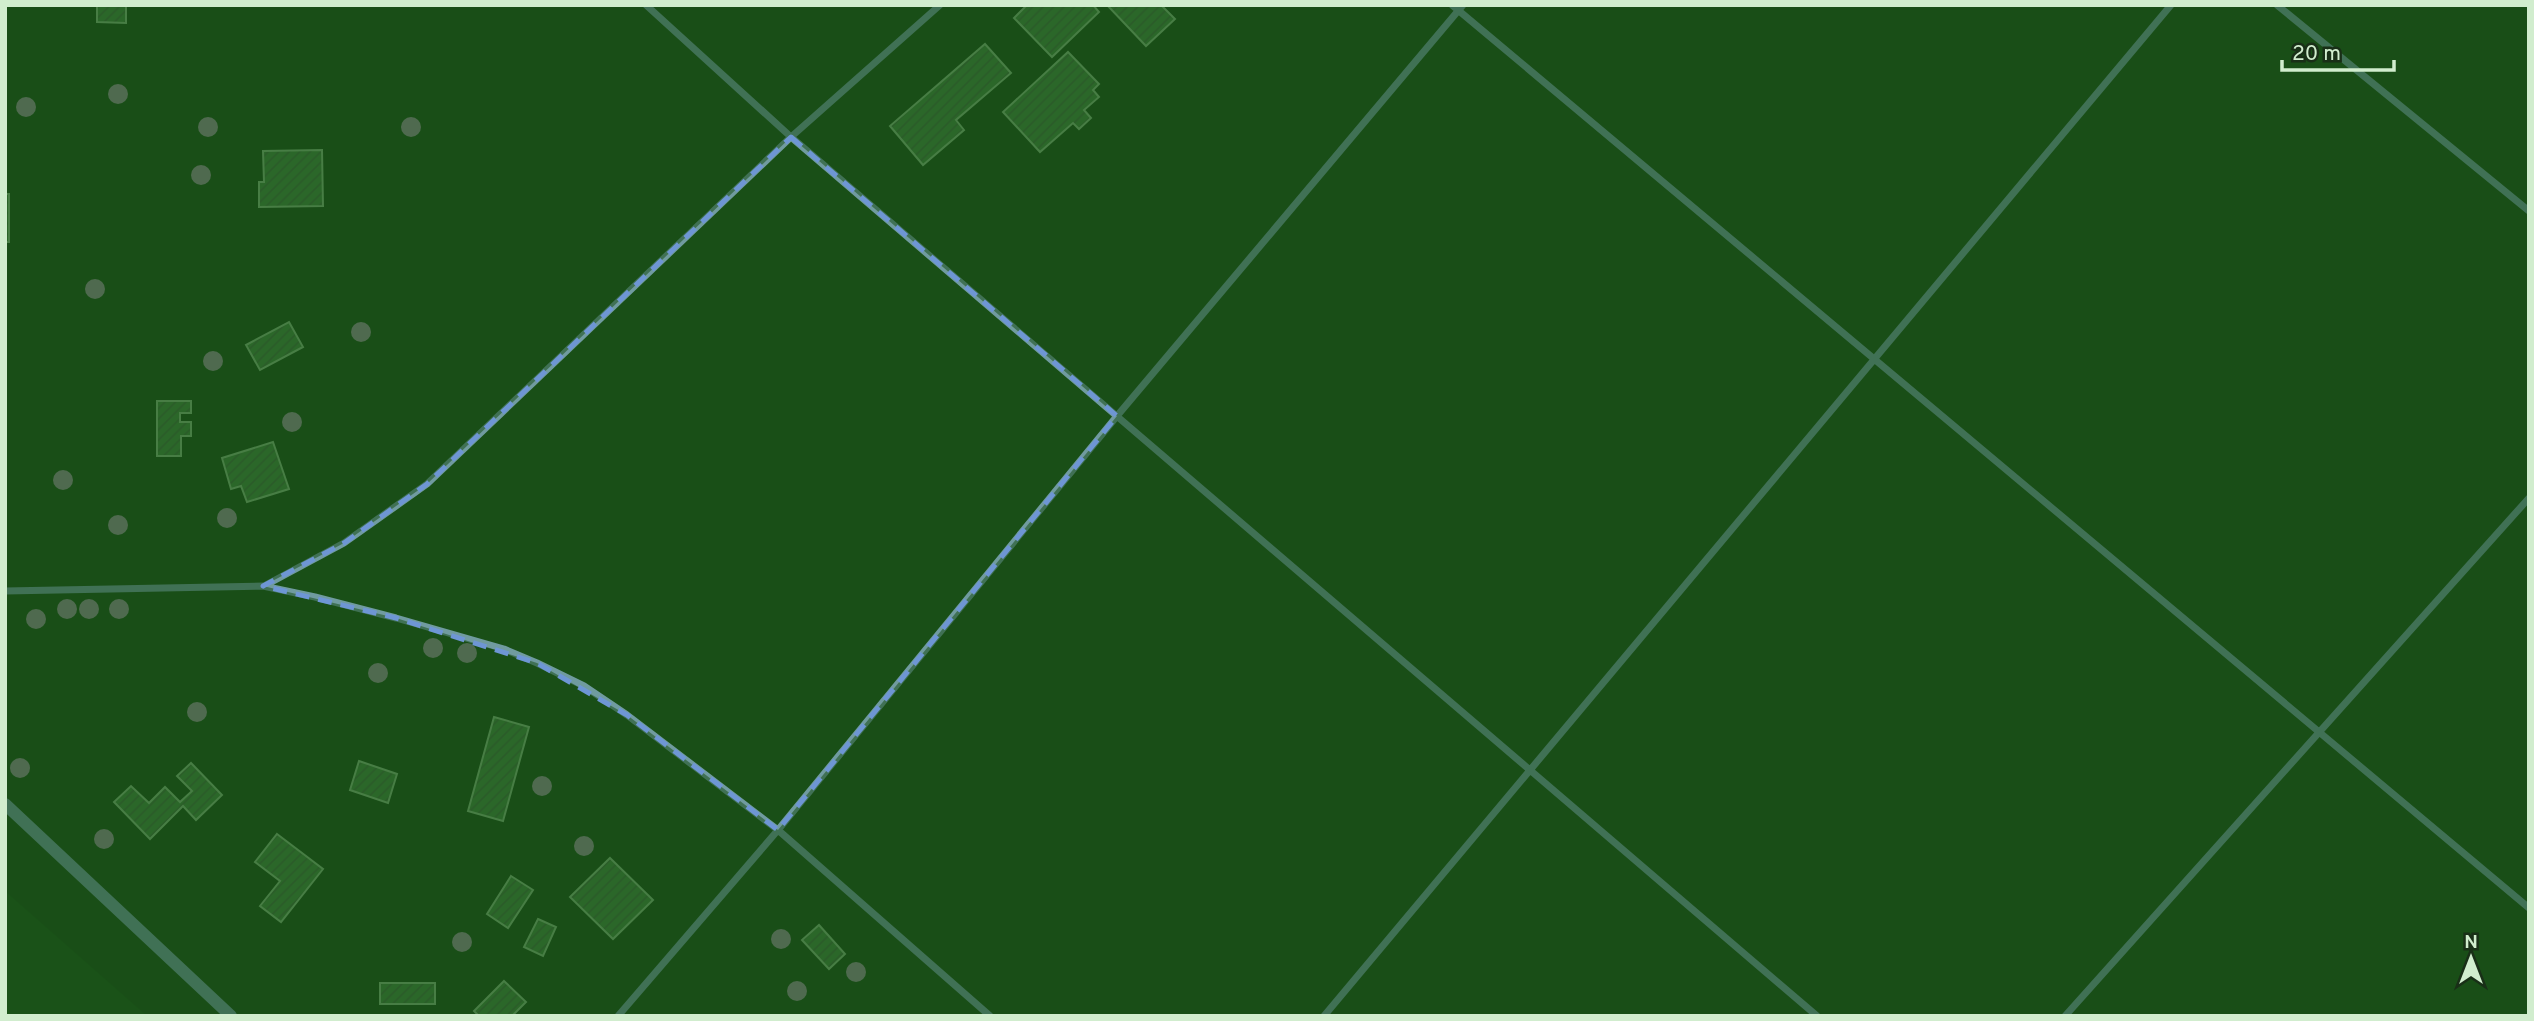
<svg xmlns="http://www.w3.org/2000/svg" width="2534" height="1021" viewBox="0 0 2534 1021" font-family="Overpass,sans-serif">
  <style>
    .built { fill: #1b5819 }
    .building { fill: url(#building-hatch); stroke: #7eb67a; stroke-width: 2 }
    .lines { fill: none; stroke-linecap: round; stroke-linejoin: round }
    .minor { stroke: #709b9f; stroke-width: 7 }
    .tertiary { stroke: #709b9f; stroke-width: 12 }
    .tree { fill: #908d92 }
    .marked { fill: none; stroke: #6e96d4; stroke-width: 5; stroke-dasharray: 14 9; stroke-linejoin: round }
  </style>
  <defs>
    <pattern id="building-hatch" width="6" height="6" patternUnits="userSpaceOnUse" patternTransform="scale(1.75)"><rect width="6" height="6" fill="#42863f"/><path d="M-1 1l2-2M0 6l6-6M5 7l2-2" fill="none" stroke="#416d3f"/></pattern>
  </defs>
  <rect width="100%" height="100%" fill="#194f17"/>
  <path class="built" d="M5 891 147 1016H5Z"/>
  <path class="building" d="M97 5H126V23L97 22Z
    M1027 5H1093L1099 12 1052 57 1014 18Z
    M1107 5H1161L1175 19 1146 46Z
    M985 44 1011 73 956 120 964 130 923 165 890 126Z
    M1068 52 1099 84 1093 90 1099 97 1084 110 1091 118 1079 129 1073 123 1040 152 1003 112Z
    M322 150 323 206 259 207V182H264L263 151Z
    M5 194H9V242H5Z
    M289 322 303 347 260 370 246 345Z
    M157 401H191V413H180V422H191V436H181V456H157Z
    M273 442 289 489 247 502 241 486 231 489 222 458Z
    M494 717 529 727 503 821 468 811Z
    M359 761 397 774 388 803 350 790Z
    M191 763 222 795 196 820 183 806 150 839 114 802 131 786 149 803 165 787 180 802 192 791 177 776Z
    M277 834 323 869 281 922 260 906 280 881 255 862Z
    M610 858 653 900 613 939 570 897Z
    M511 876 533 890 508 928 487 914Z
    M538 919 556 927 543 956 524 947Z
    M819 925 845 954 829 969 802 940Z
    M504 981 526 1002 512 1016H479L474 1011Z
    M380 983H435V1004H380Z"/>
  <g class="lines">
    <path class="minor" d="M646 5 791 137 1817 1016
      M1452 5 2529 908
      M2277 5 2529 211
      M264 586 344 543 427 484 791 137 940 5
      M5 591 263 586 315 597 396 618 504 649 537 663 584 686 627 715 778 830 990 1016
      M618 1016 778 830 1117 416 1463 5
      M1324 1016 2171 5
      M2065 1016 2529 498"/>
    <path class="tertiary" d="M5 804 231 1016"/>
  </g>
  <g class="tree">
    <circle cx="118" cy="94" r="10"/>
    <circle cx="26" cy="107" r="10"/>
    <circle cx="208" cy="127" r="10"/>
    <circle cx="411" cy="127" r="10"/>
    <circle cx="201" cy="175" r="10"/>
    <circle cx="95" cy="289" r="10"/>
    <circle cx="361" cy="332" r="10"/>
    <circle cx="213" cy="361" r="10"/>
    <circle cx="292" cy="422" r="10"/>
    <circle cx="63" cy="480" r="10"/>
    <circle cx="227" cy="518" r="10"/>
    <circle cx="118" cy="525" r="10"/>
    <circle cx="67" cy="609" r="10"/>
    <circle cx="89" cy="609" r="10"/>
    <circle cx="119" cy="609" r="10"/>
    <circle cx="36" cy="619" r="10"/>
    <circle cx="433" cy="648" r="10"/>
    <circle cx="467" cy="653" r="10"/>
    <circle cx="378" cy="673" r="10"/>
    <circle cx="197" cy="712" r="10"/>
    <circle cx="20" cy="768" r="10"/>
    <circle cx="542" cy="786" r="10"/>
    <circle cx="104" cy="839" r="10"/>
    <circle cx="584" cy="846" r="10"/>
    <circle cx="781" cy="939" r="10"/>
    <circle cx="462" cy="942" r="10"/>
    <circle cx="856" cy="972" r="10"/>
    <circle cx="797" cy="991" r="10"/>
  </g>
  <path d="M0 0H2534V1021H0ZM791 137 1117 416 778 830 627 715 537 663 396 618 263 586 344 543 427 484Z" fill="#194f17" fill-opacity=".55" fill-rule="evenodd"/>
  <path class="marked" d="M791 137 1117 416 778 830 627 715 537 663 396 618 263 586 344 543 427 484Z"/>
  <rect width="2534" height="1021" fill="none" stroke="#d1edce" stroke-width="14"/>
  <g transform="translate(2471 958)" stroke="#192f17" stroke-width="5" paint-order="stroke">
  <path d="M0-5L12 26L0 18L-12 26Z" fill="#d1edce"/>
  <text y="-10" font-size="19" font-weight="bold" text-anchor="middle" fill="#d1edce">N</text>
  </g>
  <path d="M2282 60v10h112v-10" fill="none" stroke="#d1edce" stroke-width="3.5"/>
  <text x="2292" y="60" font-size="21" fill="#d1edce" stroke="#192f17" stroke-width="5" paint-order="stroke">20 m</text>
</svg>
